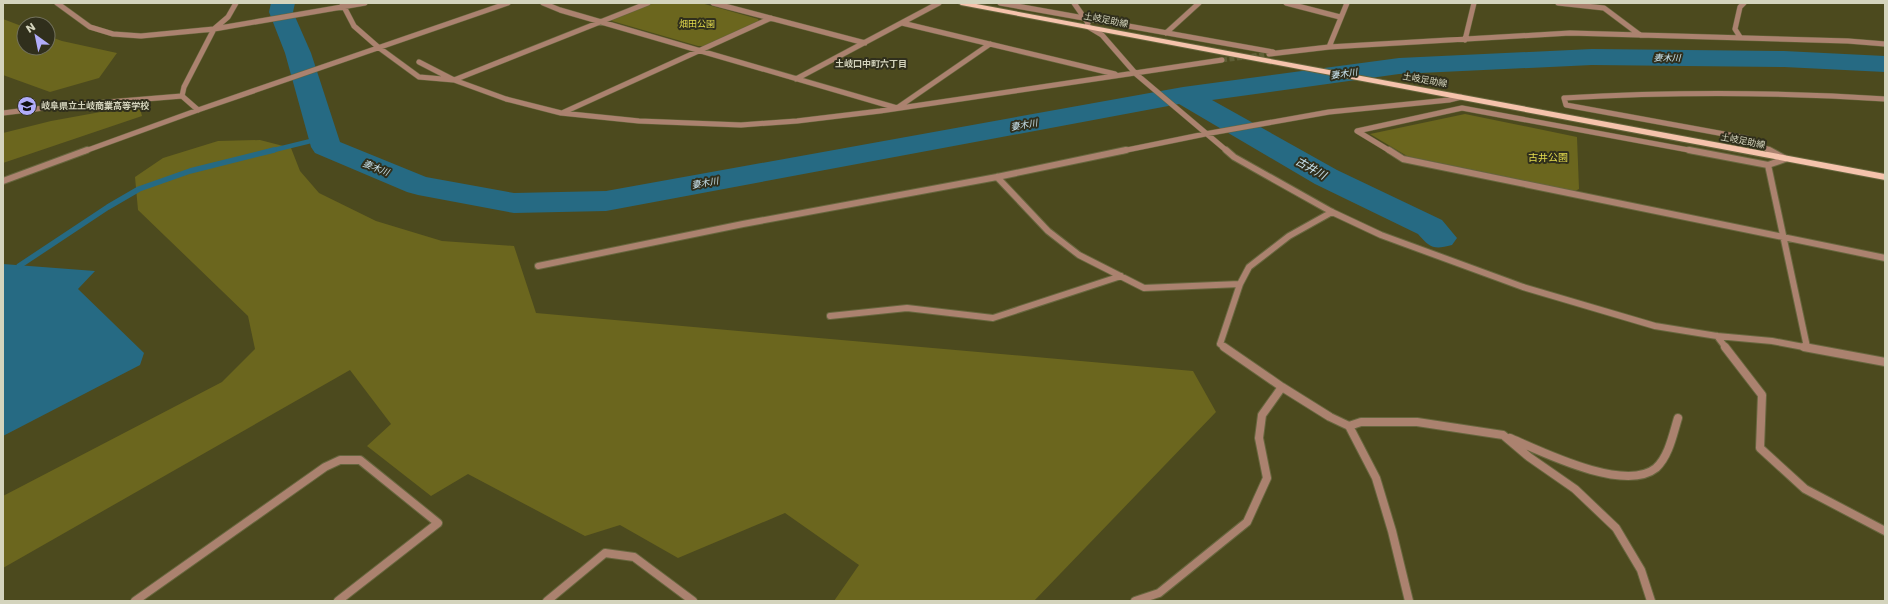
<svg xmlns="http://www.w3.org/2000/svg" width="1888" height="604" viewBox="0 0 1888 604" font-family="Poppins,'Noto Sans JP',sans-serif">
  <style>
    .green { fill: #6b661e }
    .water { fill: #266a83 }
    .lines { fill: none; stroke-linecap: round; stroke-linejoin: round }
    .stream-far1 { stroke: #266a83; stroke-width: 4.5 }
    .stream { stroke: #266a83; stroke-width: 5.5 }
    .river { fill: #266a83; fill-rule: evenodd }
    .minor-tunnel { stroke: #605f36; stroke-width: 5; stroke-dasharray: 5 2.5; stroke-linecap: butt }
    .minor-far2-casing { stroke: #67663e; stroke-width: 6 }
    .minor-far1-casing { stroke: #67663e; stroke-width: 8 }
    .minor-casing { stroke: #67663e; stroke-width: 10 }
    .major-casing { stroke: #67663e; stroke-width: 2 }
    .minor-far2 { stroke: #ab826f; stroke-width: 5 }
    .minor-far1 { stroke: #ab826f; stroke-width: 6 }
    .minor { stroke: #ab826f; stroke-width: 8 }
    .major { fill: #f5c3ac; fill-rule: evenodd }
    .labels { text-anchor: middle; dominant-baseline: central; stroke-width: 4; stroke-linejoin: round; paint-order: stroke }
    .far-street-label { font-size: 9px; fill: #d4d4bd; stroke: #302f1c }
    .far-park-label { font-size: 9px; fill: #e5dd4e; stroke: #302f1c }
    .far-water-label { font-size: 9px; font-style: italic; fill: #cae4ef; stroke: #302f1c }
    .far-neighbourhood-label { font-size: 9px; font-weight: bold; fill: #d4d4bd; stroke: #302f1c }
    .far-poi-label { font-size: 9px; font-weight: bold; fill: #d4d4bd; stroke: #302f1c; text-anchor: start }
    .park-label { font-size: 10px; fill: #e5dd4e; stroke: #302f1c }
    .water-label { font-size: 11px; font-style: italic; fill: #cae4ef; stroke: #302f1c }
  </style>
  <rect width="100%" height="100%" fill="#4c4a1e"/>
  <path class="green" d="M653 3H701L758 19 759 21 704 46H698L612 21 613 19Z
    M3 19 24 27V48H48V36L62 41 117 53 99 78 50 92 3 75Z
    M139 105 142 116 3 163V133L51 121Z
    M1465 114 1577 137 1579 189 1575 191 1407 156 1370 134Z
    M260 140 291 148 300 171 319 193 376 221 442 241 514 246 536 313 1193 371 1216 412 1034 601H834L859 565 785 513 678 558 620 525 585 536 468 474 431 496 367 446 391 424 350 370 3 568V496L222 382 255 349 248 316 138 210 135 177 163 158 218 141Z"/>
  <path class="water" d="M3 264 95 271 78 289 144 353 140 365 3 436Z"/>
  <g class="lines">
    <path class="stream-far1" d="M270 151 323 138"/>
    <path class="stream" d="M19 266 108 207 139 189 190 171 274 150"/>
    <path class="river" d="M271 3H295L293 12 311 53 340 142 426 177 514 193 606 191 1183 87 1399 58 1592 49 1784 51 1885 56V72L1784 67 1592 65 1399 74 1212 100 1337 170 1442 220 1457 238 1452 245C1434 250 1430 248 1418 234L1315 184 1179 104 606 211 514 213 418 195 407 192 315 153 311 147 285 53 269 12Z"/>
    <path class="minor-tunnel" d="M1222 60 1269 54"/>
    <g class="minor-far2-casing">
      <path id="minor-far2" d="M57 3 90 27 113 34 141 36 214 29 365 3
        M342 3 354 26 378 47 419 77 454 80 506 99 561 113 639 121 741 125 797 121 880 111 1222 60
        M543 3 560 10 897 108 990 44
        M713 3 865 43
        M1000 3 1273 52
        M1074 3 1088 23 1087 26 1102 35 1136 74 1227 151
        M1286 3 1340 17
        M1558 3 1604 8 1640 35
        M902 23 1115 74
        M1166 33 1199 3
        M1740 37 1735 29 1740 7 1744 3
        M1465 40 1474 3
        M1329 47 1347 3
        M1269 54 1329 47 1570 33 1848 41 1885 44
        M419 62 454 80 648 3
        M796 79 939 3
        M182 96 184 87 214 29 228 17 236 3
        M182 96 198 110
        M3 113 60 106 182 96
        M562 113 771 18
        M85 151 198 110 508 3
        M1122 151 1205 134 1329 112 1449 100 1461 97
        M1390 151 1357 131 1462 108 1694 151
        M1771 151 1746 138 1566 105 1564 98C1671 92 1778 92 1885 99"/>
    </g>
    <g class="minor-far1-casing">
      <path id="minor-far1" d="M1226 150 1234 157 1332 212 1381 235 1523 287 1655 326 1717 336 1772 341 1809 348
        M1389 150 1403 159 1885 258
        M1689 150 1768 165
        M1769 150 1784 158
        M1785 159 1768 165 1807 347
        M997 177 1048 231 1079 255 1144 288 1240 284
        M3 181 87 150
        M538 266 743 224 997 177 1126 150
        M830 316 907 308 993 318 1121 276
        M1717 336 1726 348
        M1226 348 1220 344 1240 284 1249 267 1289 236 1332 212"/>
    </g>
    <g class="minor-casing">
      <path id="minor" d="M1224 347 1282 387 1330 417 1349 426 1376 478 1392 531 1409 601
        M1725 347 1762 395 1760 448 1805 489 1885 531
        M1804 347 1885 362
        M1349 426 1361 422H1417L1503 435 1529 457 1575 489 1616 528 1641 570 1651 601
        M1510 438C1542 452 1625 493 1656 468 1669 456 1673 434 1678 418
        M135 601 325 467 340 460H360L438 523 338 601
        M547 601 605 553 634 557 693 601
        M1135 601 1159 593 1247 522 1267 478 1259 438 1262 415 1282 387"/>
    </g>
    <g class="major-casing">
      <path id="major" d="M958 3H971L1885 174V180L961 5Z"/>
    </g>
    <use href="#minor-far2" class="minor-far2"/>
    <use href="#minor-far1" class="minor-far1"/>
    <use href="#minor" class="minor"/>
    <use href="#major" class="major"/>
  </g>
  <defs>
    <g id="school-disc" transform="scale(1)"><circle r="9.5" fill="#b1adfa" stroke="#302f1c"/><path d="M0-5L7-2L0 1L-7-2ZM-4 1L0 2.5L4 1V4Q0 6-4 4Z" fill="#111"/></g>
  </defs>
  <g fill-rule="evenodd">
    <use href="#school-disc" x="27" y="106"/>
  </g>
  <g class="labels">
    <g class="far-street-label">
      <text transform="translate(1106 20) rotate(11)">土岐足助線</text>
      <text transform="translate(1425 80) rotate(10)">土岐足助線</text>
      <text transform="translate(1743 141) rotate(11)">土岐足助線</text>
    </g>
    <g class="far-park-label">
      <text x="697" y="24">畑田公園</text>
    </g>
    <g class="far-water-label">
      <text transform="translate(1667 58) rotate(1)">妻木川</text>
      <text transform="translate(1344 74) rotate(-8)">妻木川</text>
      <text transform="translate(1024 125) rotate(-10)">妻木川</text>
      <text transform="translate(376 168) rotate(22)">妻木川</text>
      <text transform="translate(705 183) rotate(-10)">妻木川</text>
    </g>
    <g class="far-neighbourhood-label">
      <text x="871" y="64">土岐口中町六丁目</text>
    </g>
    <g class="far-poi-label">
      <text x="41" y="106">岐阜県立土岐商業高等学校</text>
    </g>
    <g class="park-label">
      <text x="1548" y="157">古井公園</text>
    </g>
    <g class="water-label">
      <text transform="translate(1311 168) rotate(29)">古井川</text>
    </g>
  </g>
  <rect width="1888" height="604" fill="none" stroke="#d4d4bd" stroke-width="8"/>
  <g transform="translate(36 36) rotate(327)"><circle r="19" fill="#302f1c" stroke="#72715c"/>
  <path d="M0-3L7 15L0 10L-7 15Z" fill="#b1adfa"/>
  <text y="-6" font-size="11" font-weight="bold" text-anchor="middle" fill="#d4d4bd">N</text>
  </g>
</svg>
